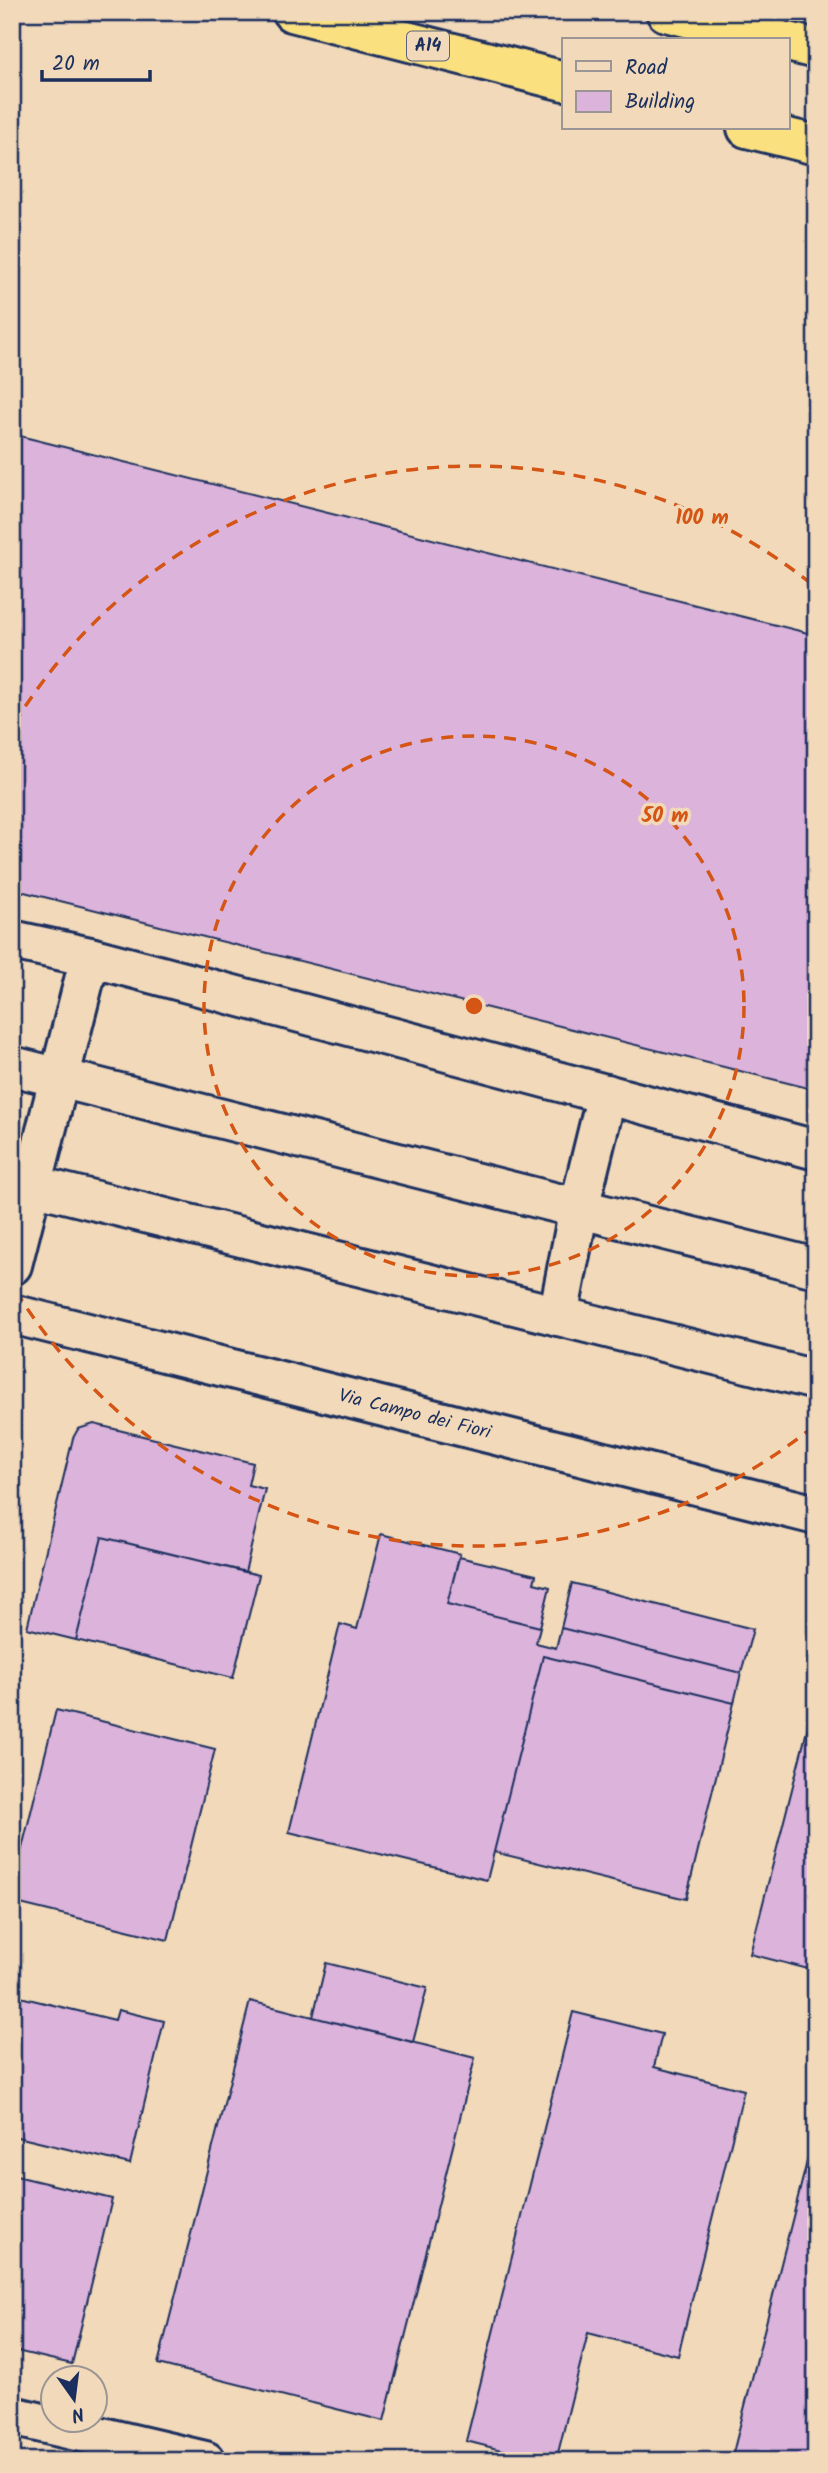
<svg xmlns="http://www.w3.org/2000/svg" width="828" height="2473" viewBox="0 0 828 2473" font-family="Kalam,sans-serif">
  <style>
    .building { fill: #dbb3db; stroke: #1b2f5e; stroke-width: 2 }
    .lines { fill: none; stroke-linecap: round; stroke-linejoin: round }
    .minor-casing { stroke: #1b2f5e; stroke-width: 44 }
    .highway-casing { stroke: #1b2f5e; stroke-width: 44 }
    .minor { stroke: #f1d9b9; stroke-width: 38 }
    .highway { stroke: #fbe080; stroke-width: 38 }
    .ring { fill: none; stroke: #d45514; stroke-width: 3.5; stroke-dasharray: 12 9 }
    .labels { text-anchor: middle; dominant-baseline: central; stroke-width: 7; stroke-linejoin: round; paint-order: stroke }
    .shield { fill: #f1d9b9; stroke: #5b6279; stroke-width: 2 }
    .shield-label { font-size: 18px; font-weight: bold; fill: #1b2f5e }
    .street-label { font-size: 19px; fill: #1b2f5e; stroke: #f1d9b9 }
    .centre { fill: #d45514; stroke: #f1d9b9; stroke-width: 3.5 }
    .ring-label { font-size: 21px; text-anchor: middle; font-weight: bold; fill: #d45514; stroke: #f1d9b9; stroke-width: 7; stroke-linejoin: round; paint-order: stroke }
  </style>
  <rect width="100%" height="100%" fill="#f1d9b9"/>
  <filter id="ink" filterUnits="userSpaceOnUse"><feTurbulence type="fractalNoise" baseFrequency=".0143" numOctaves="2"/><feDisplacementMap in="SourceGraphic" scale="14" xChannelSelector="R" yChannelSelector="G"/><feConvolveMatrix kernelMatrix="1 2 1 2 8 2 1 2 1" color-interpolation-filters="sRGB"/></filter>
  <g filter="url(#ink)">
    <path class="building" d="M12 434 816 635V1090L12 889Z
      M94 1424 253 1463 248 1485 265 1489 245 1572 102 1537 76 1640 27 1628 73 1438 78 1429Z
      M381 1534 460 1554 447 1604 540 1627 536 1643 556 1648 561 1628 741 1673 734 1703 543 1656 487 1880 289 1832 340 1624 357 1629Z
      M102 1537 259 1575 233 1678 76 1640Z
      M459 1557 536 1575 534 1583 550 1587 540 1627 447 1604Z
      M572 1583 753 1629 741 1673 561 1628Z
      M543 1656 734 1703 686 1899 494 1852Z
      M816 1695V1971L750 1954Z
      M56 1710 215 1749 168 1940 12 1902V1889Z
      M326 1963 427 1988 413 2042 313 2017Z
      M12 1995 115 2020 118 2010 164 2021 130 2164 13 2136 12 2140Z
      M250 2001 475 2058 384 2421 158 2364Z
      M573 2012 662 2034 654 2067 744 2090 678 2356 588 2333 556 2461H545L466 2441Z
      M816 2126V2461H731Z
      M12 2175 112 2199 72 2364 12 2350Z"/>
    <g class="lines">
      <g class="minor-casing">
        <g id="minor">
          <path d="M12 940 90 957 12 1265"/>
          <path d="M90 957 816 1150"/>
          <path d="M12 1066 816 1268"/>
          <path d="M12 1180 816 1380"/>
          <path id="s1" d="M12 1314 816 1515"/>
          <path d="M558 1316 579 1208 607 1094"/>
          <path d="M12 2416 205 2461"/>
        </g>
      </g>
      <g class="highway-casing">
        <path id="highway" d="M292 12 564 81
          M666 12 779 40
          M788 42 816 49
          M747 128 816 145"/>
      </g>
      <use href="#minor" class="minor"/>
      <use href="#highway" class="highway"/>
    </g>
  </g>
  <g class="ring">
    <circle cx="474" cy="1006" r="270"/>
    <path d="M814 1426A540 540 0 0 1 14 1288M14 724A540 540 0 0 1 814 586"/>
  </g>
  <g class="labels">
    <rect class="shield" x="407" y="31.5" width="42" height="29" rx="5"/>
    <g class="shield-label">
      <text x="428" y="46">A14</text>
    </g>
    <g class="street-label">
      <text stroke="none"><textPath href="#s1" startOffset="415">Via Campo dei Fiori</textPath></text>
    </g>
  </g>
  <circle cx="474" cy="1006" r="10" class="centre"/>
  <g class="ring-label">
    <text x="702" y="524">100 m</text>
    <text x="665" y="822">50 m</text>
  </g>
  <rect width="828" height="2473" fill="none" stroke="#f1d9b9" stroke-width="42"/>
  <rect x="21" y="21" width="786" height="2431" fill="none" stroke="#1b2f5e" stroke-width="2.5" filter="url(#ink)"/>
  <rect x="562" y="38" width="228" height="91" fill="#f1d9b9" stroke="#9b9595" stroke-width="2"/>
  <rect x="576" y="61" width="35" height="10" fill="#f1d9b9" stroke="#9b9595" stroke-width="2"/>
  <text x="625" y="74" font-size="21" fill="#1b2f5e">Road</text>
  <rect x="576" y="91" width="35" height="21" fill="#dbb3db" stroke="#9b9595" stroke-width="2"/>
  <text x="625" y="108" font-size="21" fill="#1b2f5e">Building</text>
  <g transform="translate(74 2399) rotate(166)"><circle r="33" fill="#f1d9b9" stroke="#9b9595" stroke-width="2"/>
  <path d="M0-5L12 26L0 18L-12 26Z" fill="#1b2f5e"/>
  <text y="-10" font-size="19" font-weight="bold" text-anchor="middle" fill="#1b2f5e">N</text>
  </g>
  <path d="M42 70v10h108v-10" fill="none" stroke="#1b2f5e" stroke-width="3.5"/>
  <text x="52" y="70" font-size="21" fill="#1b2f5e" stroke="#f1d9b9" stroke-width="5" paint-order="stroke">20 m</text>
</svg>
